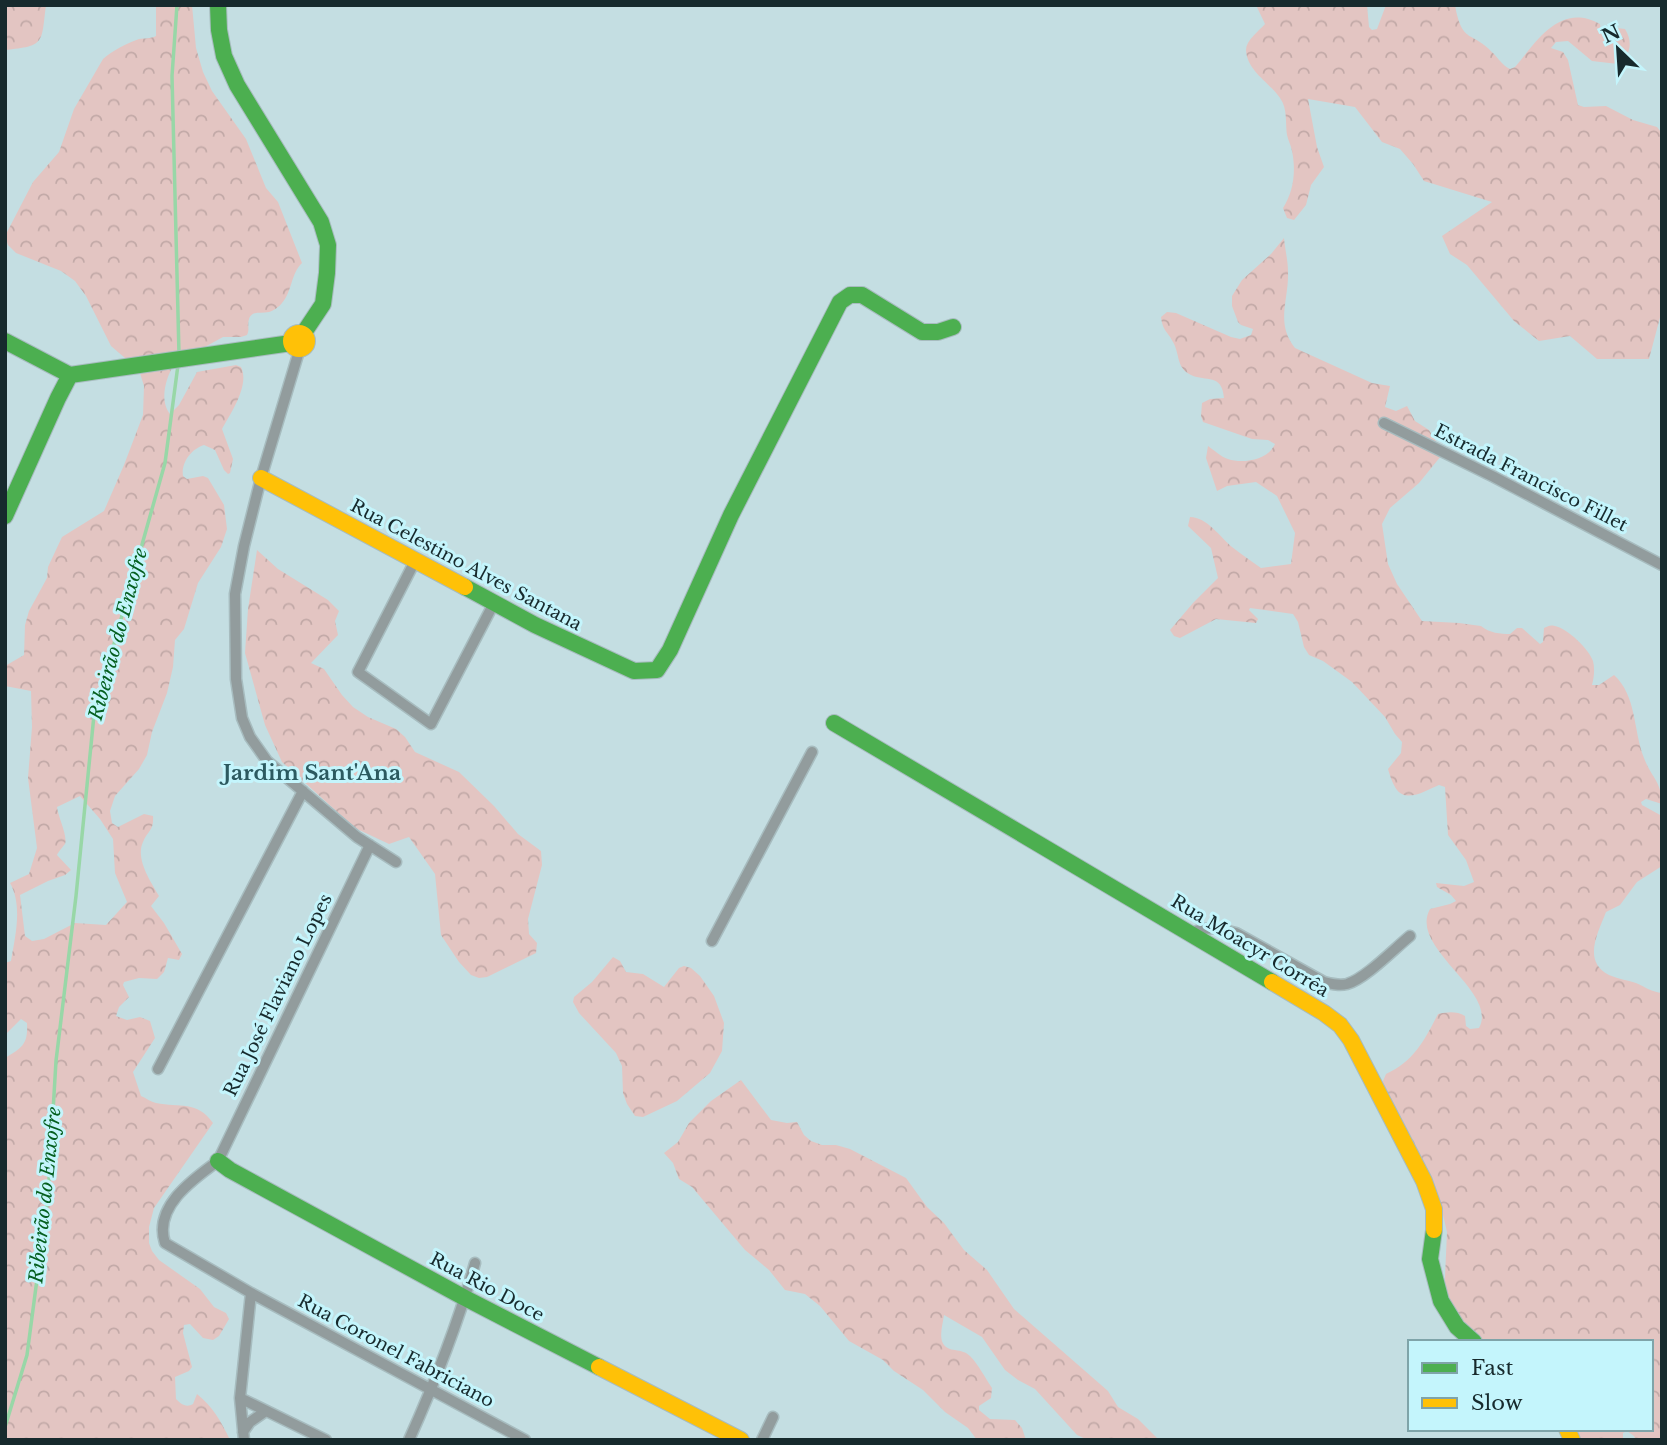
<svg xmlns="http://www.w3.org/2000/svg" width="1667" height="1445" viewBox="0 0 1667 1445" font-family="'Libre Baskerville',serif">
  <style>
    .forest { fill: url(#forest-crowns); fill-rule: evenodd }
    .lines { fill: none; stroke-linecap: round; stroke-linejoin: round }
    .stream { stroke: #98d7a7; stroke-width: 3.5 }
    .street-casing { stroke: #a7bcbf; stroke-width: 13 }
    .fast-casing { stroke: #a7bcbf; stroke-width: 18 }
    .slow-casing { stroke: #a7bcbf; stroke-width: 18 }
    .street { stroke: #929c9d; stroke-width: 10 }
    .fast { stroke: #4caf50; stroke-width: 16 }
    .slow { stroke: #ffc107; stroke-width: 16 }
    .labels { text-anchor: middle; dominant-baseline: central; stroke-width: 6; stroke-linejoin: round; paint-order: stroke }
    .street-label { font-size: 18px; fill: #172a2d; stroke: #c4f5fc }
    .water-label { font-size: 19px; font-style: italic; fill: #055f1f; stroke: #c4f5fc }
    .quarter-label { font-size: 21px; font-weight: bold; fill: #2c5a60; stroke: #c4f5fc }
  </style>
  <defs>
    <pattern id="forest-crowns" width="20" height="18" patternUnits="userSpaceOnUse" patternTransform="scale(1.75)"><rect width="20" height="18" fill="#e3c5c2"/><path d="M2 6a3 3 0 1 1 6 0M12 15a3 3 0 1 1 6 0" fill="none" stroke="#c2a9a7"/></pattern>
  </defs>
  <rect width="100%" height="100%" fill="#c4dee2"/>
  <path class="forest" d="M5 5H46C41 43 46 46 5 50Z
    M156 5H192L196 48 203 72 212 91 246 139 266 188 278 202 302 263C291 273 292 292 282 303 279 307 273 311 269 312 261 314 252 310 249 319 247 325 250 329 247 335L241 337H223L174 364C166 378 159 400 170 414L179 405 197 372 236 365 241 367C250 385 231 413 222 429L233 459 230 473 228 474 224 470 215 450 204 445C191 449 181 463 183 476L187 479 203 476 208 478 224 505 227 529 221 547 198 583 184 629 175 640 173 667 167 693 152 732 147 755 139 769 115 796 110 811 112 823 118 827 144 814 153 816C154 831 148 830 143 842 135 859 151 882 159 896L151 906 164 923 182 954 179 960 168 958 164 972 157 979 139 978 124 982 123 985 129 997 119 1007 116 1016 127 1020 140 1017 150 1021 155 1038 133 1072 141 1096C146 1098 151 1102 156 1103 180 1108 197 1100 213 1123L154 1208 149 1227V1243L152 1251 159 1260 200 1289 214 1307 226 1313 229 1319 219 1336 213 1340 203 1338 190 1324 184 1325 183 1333 192 1367 189 1371 175 1377 176 1399C181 1404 186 1408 193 1404L197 1394C213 1407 221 1421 230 1440H5V1058C23 1047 28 1044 27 1023L21 1019 5 1035V963L11 961C15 937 23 906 10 883L29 874 37 848 28 778 32 727 31 691 5 686V666L24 655 25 625 29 611 47 578 48 567 62 537 104 511 124 465 143 415 144 386 139 370 111 346 86 296 75 281 61 271 16 253 8 245 5 236 33 182 59 152 74 109 103 59C112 51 127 43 139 39 145 38 150 39 156 36ZM80 796 100 819 113 839 115 873 127 902 106 925 75 923 44 939 32 941 25 936 20 895 48 881 65 875 71 870 57 855C57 854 64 845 65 844 68 836 58 817 57 807Z
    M1256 5H1367L1369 27 1372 30 1377 29 1386 5H1455C1462 45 1472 30 1493 53 1499 59 1502 65 1510 69L1515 67C1537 41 1560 2 1600 24L1601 31 1603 32 1617 28 1625 29C1633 42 1631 55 1618 64L1592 61 1568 41 1556 42 1551 48 1563 52 1568 60 1578 105 1584 107 1606 106 1633 120 1657 127 1661 132 1662 310 1649 359H1597L1570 336 1539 341 1514 321 1467 265 1450 254 1442 236 1492 202 1424 181 1413 164 1400 149 1382 142 1355 107 1308 99 1317 147 1324 167 1311 185 1306 205 1294 220 1287 218 1283 208C1294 191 1296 170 1292 151 1291 145 1288 140 1287 135 1285 123 1288 109 1280 98 1269 82 1247 71 1246 50 1246 40 1259 31 1265 24Z
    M1284 238C1285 249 1288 261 1288 272 1289 300 1275 323 1295 348L1372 383 1390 386 1385 407 1396 411 1407 406 1415 421 1429 430 1440 448 1441 456 1419 483 1390 508 1382 524 1388 564 1397 584 1422 621 1459 623 1481 626C1489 633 1501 634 1510 634L1517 628H1522L1540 644 1543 642 1544 628C1549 626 1549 625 1555 626 1568 629 1589 649 1593 661 1595 669 1594 677 1592 685H1599L1614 675C1637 696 1633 730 1644 758 1651 777 1662 782 1662 804L1646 799 1641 802 1642 805 1662 816V866L1637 882 1620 905 1606 912C1598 933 1582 961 1609 975 1618 979 1627 980 1636 983 1645 987 1652 992 1662 993V1440H1636L1634 1436 1627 1431 1623 1433V1440H1567L1564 1429H1651V1342H1462L1444 1299 1447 1232 1440 1202 1432 1184 1385 1100 1383 1081 1386 1074C1414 1061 1424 1041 1438 1014 1447 1012 1457 1011 1465 1016L1466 1026 1470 1029 1479 1028C1499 991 1408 948 1430 909L1450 904 1456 901 1451 895 1437 887 1436 883 1464 886 1474 882 1466 860 1448 835 1445 787 1439 785C1427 790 1407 803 1397 790 1393 785 1390 776 1388 769L1401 753 1402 742 1395 734 1385 717 1352 682 1323 661 1309 655 1304 647 1298 622 1293 614 1250 608 1249 610 1258 619 1256 623 1216 619 1180 638 1174 636 1170 630 1193 603 1218 578 1211 548 1188 526 1190 517C1207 517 1220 537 1232 547 1241 554 1251 561 1261 568L1291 564 1295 533 1277 496 1256 482 1227 486 1217 491 1206 458 1208 446C1214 450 1221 457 1228 459 1243 464 1268 460 1275 444L1268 440 1252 439 1203 422 1201 416 1202 403 1210 399 1224 398C1222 373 1206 382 1191 375 1176 368 1180 354 1173 342 1167 330 1163 332 1161 317L1167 312 1176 313 1231 337 1240 339 1251 335 1253 329 1241 325 1238 322 1232 306V296L1242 280 1271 254Z
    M257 550 278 569 328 600 339 611 335 621 338 635 311 663 324 669 342 695 353 707 368 717 396 729 405 737 415 752 459 772 494 806 518 834 541 851 542 865 528 919 529 934 537 943 536 953 487 977 479 978 471 975 459 962 441 935 435 874 409 837 389 844 355 828 282 762 265 725 245 653 248 609Z
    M613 957 620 961 626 972 643 974 664 987 679 968 684 966 691 968 700 976 714 996 724 1023 722 1051 710 1073 677 1101 643 1117 635 1116 627 1104 623 1093 622 1066 616 1053 579 1013 573 1002 574 997 592 982Z
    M741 1080 771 1120 787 1123 797 1122 804 1135 811 1141 822 1145H836L850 1149 906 1178 927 1207 944 1223 964 1250 987 1270 1014 1309 1108 1391 1118 1407 1138 1419 1159 1440H1088L1077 1435 1035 1389 1018 1380 1005 1370 982 1337 944 1315C942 1329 935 1348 955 1350 961 1351 966 1352 970 1356 979 1365 985 1378 992 1388L991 1398 979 1406V1410L990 1419 1015 1420 1022 1428 1026 1440H977L968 1428 945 1412 923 1390 894 1371 883 1360 849 1341 820 1306 805 1294 785 1290 769 1270 745 1250 692 1187 679 1179 673 1163 664 1153 678 1142 689 1123 711 1101Z"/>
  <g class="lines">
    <path class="stream" d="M177 5 172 76 179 354
      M5 1427 27 1355 48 1196 56 1061 76 896 94 715 165 463 178 365"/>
    <g class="street-casing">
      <path id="street" d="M300 348 261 478 244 546 235 594 236 679 242 718 250 737 267 761 357 837 396 862
        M1384 423 1494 477 1662 565
        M415 561 358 672 431 724 494 603
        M1192 933 1202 929 1216 928 1236 933 1324 982C1332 984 1339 986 1347 984 1365 979 1394 949 1410 936
        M712 941 812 752
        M158 1069 303 791
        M251 1293 525 1440
        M240 1398 326 1440
        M243 1432 250 1422 266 1411
        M244 1440 240 1398 251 1293 165 1243C153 1207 193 1179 218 1161L370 845
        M409 1440C435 1382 458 1324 475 1263
        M762 1440 773 1417"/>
    </g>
    <g class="fast-casing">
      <path id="fast" d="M218 5 219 30 224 56 237 85 321 222 328 245 327 273 323 304 303 334
        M5 341 70 375 291 343
        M5 516 58 398 70 375
        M465 587 535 625 634 671 657 670 670 650 731 515 840 302 850 295H862L922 332H938L953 327
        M834 723 1272 982
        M218 1161 230 1170 465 1298 599 1367
        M1434 1230 1430 1259 1441 1301 1457 1327 1474 1342"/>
    </g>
    <g class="slow-casing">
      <path id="slow" d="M291 341a8 8 0 1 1 16 0a8 8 0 1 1-16 0Z
        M261 478 465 587
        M1272 982 1324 1013 1340 1025 1351 1040 1424 1181 1434 1209V1230
        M599 1367 741 1440
        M1567 1429 1572 1440"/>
    </g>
    <use href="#street" class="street"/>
    <use href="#fast" class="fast"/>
    <use href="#slow" class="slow"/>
  </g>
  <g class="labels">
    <g class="street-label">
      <text transform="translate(1531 478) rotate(27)">Estrada Francisco Fillet</text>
      <text transform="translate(466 565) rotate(28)">Rua Celestino Alves Santana</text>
      <text transform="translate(1250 946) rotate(31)">Rua Moacyr Corrêa</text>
      <text transform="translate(278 995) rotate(-64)">Rua José Flaviano Lopes</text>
      <text transform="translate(487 1287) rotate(28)">Rua Rio Doce</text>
      <text transform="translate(396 1351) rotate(28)">Rua Coronel Fabriciano</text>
    </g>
    <g class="water-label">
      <text transform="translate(118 634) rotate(-75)">Ribeirão do Enxofre</text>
      <text transform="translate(45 1195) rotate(-84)">Ribeirão do Enxofre</text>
    </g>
    <g class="quarter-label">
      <text x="312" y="773">Jardim Sant'Ana</text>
    </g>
  </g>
  <rect width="1667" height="1445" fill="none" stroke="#172a2d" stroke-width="14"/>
  <rect x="1408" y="1340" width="245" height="91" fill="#c4f5fc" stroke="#7fa4a9" stroke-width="2"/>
  <rect x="1422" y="1363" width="35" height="10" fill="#4caf50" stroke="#7fa4a9" stroke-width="2"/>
  <text x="1471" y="1375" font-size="21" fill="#172a2d">Fast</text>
  <rect x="1422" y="1398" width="35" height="10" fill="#ffc107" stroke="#7fa4a9" stroke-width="2"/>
  <text x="1471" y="1410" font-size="21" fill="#172a2d">Slow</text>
  <g transform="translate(1618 49) rotate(335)" stroke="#c4f5fc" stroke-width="5" paint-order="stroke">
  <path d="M0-5L12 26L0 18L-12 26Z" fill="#172a2d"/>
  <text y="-10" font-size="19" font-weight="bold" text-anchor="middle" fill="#172a2d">N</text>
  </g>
</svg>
